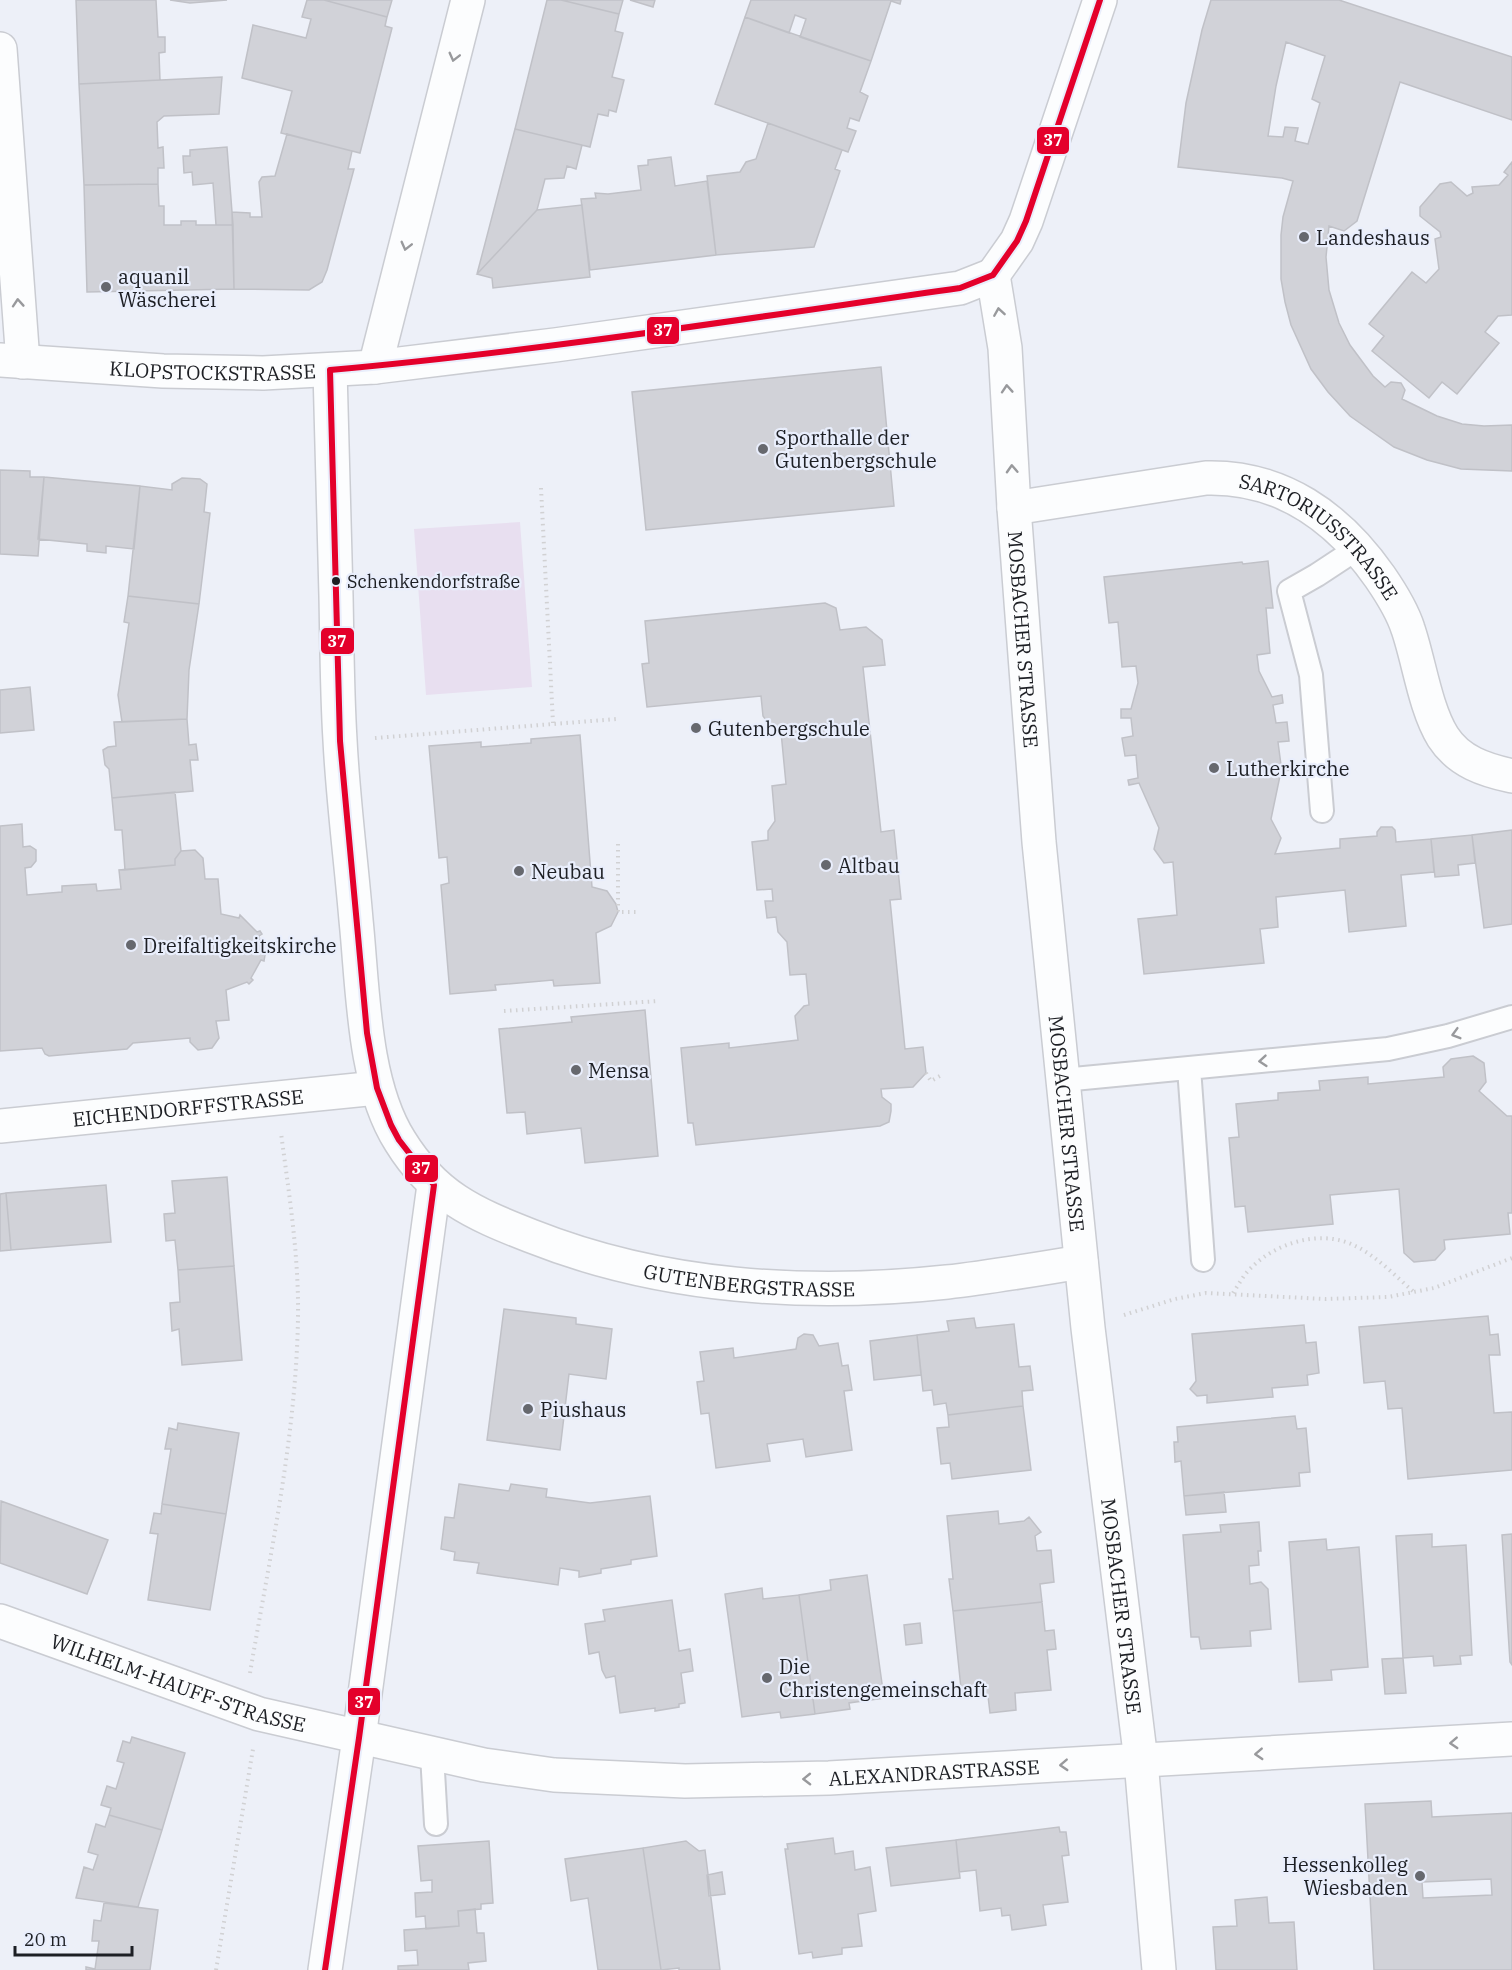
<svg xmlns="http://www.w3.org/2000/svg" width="1512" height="1970" viewBox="0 0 1512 1970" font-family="'IBM Plex Serif',serif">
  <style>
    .pitch { fill: #e8dff0 }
    .building { fill: #d1d2d8; stroke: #c0c1c7; stroke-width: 1.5; fill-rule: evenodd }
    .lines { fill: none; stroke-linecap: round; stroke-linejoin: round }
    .lane-casing { stroke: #caccd2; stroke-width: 26 }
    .street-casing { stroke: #caccd2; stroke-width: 36 }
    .path { stroke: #d1d1d3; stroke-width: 4; stroke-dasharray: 1.5 4.5; stroke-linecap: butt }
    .lane { stroke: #fcfdfe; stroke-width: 22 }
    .street { stroke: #fcfdfe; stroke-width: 33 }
    .bus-1-casing { stroke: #e9eefc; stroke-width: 10 }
    .bus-1 { stroke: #e4002b; stroke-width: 6 }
    .oneway { stroke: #98999c }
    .poi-dot { fill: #66686e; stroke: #e9eefc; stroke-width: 2 }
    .bus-dot { fill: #1d1f24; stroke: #e9eefc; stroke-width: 2 }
    .labels { text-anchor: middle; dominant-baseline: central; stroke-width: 4.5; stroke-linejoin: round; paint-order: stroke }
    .bus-label { font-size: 18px; fill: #1d1f24; stroke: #e9eefc; text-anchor: start }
    .poi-label { font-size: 20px; fill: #1d1f24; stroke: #e9eefc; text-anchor: start }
    .street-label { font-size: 20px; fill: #1d1f24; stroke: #e9eefc }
    .line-badge { stroke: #e9eefc; stroke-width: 2 }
    .badge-label { font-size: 16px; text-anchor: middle; font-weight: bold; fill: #fff }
  </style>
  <rect width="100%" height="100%" fill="#edf0f8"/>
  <path class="pitch" d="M520 522 532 687 426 695 414 529Z"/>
  <path class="building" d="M76 0H156L158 37H165V52L159 53 160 80 79 84Z
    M170 0H227L190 3Z
    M307 0H324L387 17 385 26 392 28 360 153 281 133 292 91 242 78 253 25 306 38 311 19 302 17Z
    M324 0H392L387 17Z
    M547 0H561L619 14 615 31 623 33 612 77 624 80 616 112 609 110 608 116 598 114 590 147 515 129Z
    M561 0H623L619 14Z
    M630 0H655L653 7Z
    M751 0H901L900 4 891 1 871 61 800 37 806 19 795 15 789 33 745 17Z
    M1211 0H1339L1512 57V120L1400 82 1357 221 1344 231 1329 226 1326 257 1329 290 1339 323 1350 345 1373 376 1385 387 1391 382 1401 383 1405 390 1402 399 1437 416 1462 424 1484 426 1512 425V471L1461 469 1427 460 1394 447 1350 416 1328 392 1311 369 1291 325 1285 302 1281 279V235L1283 217 1293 181 1282 178 1178 167 1186 103 1202 30ZM1286 42 1325 56 1312 99 1320 103 1308 144 1295 141 1298 128 1285 127 1283 137 1268 136 1276 86Z
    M745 17 871 61 860 92 868 96 859 121 850 118 847 128 856 131 848 152 715 104Z
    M222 77 219 114 164 116 157 122 158 148 163 147 164 168H158V184L84 185 79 84Z
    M768 123 842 150 835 169 840 171 814 247 716 255 707 176 740 172 746 162 756 159Z
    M515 129 582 145 576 169 567 166 564 178 545 179 537 210 477 274Z
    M287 134 352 151 348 169H354L327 270 322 282 309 290 234 289 232 212 250 213V217H262L259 182 262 177 275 176Z
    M227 147 233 225H216L213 183 193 185 192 172 184 173 183 156H190V150Z
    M671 157 675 186 707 181 716 255 590 270 581 199 596 198 595 193 608 194 641 190 638 166 648 165V160Z
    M1512 162V315L1498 316 1485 332 1499 343 1457 394 1442 382 1429 398 1372 351 1384 336 1369 324 1412 272 1426 283 1439 269 1435 239 1441 237 1440 232 1420 216V207L1440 184 1451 182 1467 196 1473 193 1472 187 1499 185 1508 175 1504 172Z
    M158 184 159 206H164V225H181V221H196V225H233L234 289 87 292 84 185Z
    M582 205 590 277 493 288 492 278 477 274 537 210Z
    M881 367 894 506 646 530 632 392Z
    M0 470 30 471V477H44L38 556 0 554Z
    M44 477 140 486 134 549 106 546V553L87 551V544L38 539Z
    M182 478 200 479 207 484 204 512 210 513 199 604 128 596 140 486 172 490V484Z
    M1268 561 1273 608H1266L1270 653 1257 655 1259 671 1272 697 1282 695 1283 703 1273 705 1276 723 1287 722 1289 741 1278 742 1281 765 1291 764V770L1281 771 1271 819 1281 838 1275 854 1340 848V839L1377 836V832L1381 827H1392L1395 830 1396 842 1431 839 1434 872 1401 875 1406 926 1349 932 1345 890 1276 897 1278 927 1260 929 1264 963 1144 974 1138 919 1177 915 1173 862 1164 863 1154 849 1159 828 1139 783 1129 785 1128 780 1138 778 1136 755 1125 756 1122 738 1133 736 1131 718H1121V709H1131L1138 683 1136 666 1122 667 1118 622 1109 623 1104 577 1242 562 1243 564Z
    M128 596 199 604 189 670 187 719 122 722 118 695 129 623 124 622Z
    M825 603 836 608 840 630 866 627 882 640 885 665 863 667 881 832 894 830 901 899 890 900 905 1049 923 1047 926 1073 913 1087 881 1089 882 1097 891 1104V1111L889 1122 880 1126 696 1145 693 1123H688L681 1048 729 1043V1048L798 1040 795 1016 804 1006 809 1005 806 974 790 975 787 942 778 932 776 917 767 918 765 901H773L772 889 757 890 752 842 768 840V831L775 821 772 786 786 784 781 732 768 723 763 716 761 696 647 707 642 664 649 663 645 621Z
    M30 687 34 730 0 733V690Z
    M187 719 189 745 196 744 198 760H190L193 791 112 798 109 769 105 765 103 750 108 747 116 746 114 722Z
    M580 735 592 887 607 891 616 904 618 912 611 926 596 933 600 983 554 986 553 980 495 985 496 990 450 994 441 885 449 883 447 857 439 858 429 746 481 742V747L531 743V739Z
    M175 792 181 851 175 859V865L125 870 122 830H115L112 798Z
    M22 824 23 847 30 846 36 850V861L31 867 25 868 27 895 62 892V886L96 884 97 891 121 889 119 870 175 865V859L181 851 195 850 203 858 205 879H218L221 914 239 918 240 915 257 932 260 931 262 934 259 936 263 955H265L264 961 261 960 251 978 253 980 249 984 247 982 226 990 229 1020 216 1021 219 1038 212 1048 198 1050 190 1042V1038L133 1043 127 1049 49 1056 45 1054 42 1048 0 1051V826Z
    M1512 830V924L1484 928 1472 835Z
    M1472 835 1475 863 1458 865 1459 875 1435 877 1431 839Z
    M645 1010 658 1156 585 1163 581 1128 527 1134 525 1112 507 1113 499 1029 572 1022 571 1017Z
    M1473 1056 1484 1063 1486 1082 1479 1091 1507 1116H1512V1213H1508L1510 1234 1444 1240 1445 1249 1435 1260 1414 1262 1404 1253 1399 1189 1330 1195 1333 1224 1248 1232 1245 1206 1235 1207 1229 1138 1239 1137 1236 1104 1278 1100V1093L1320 1090 1319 1081 1368 1077V1084L1444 1077 1443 1067 1451 1059Z
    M227 1177 234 1266 178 1270 175 1240 166 1241 164 1214 175 1213 172 1181Z
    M106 1185 111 1242 11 1250 6 1193Z
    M6 1193 11 1250 0 1251V1194Z
    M234 1266 242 1360 182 1365 179 1329 172 1331 170 1303 180 1302 178 1270Z
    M504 1309 576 1318V1324L612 1329 606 1379 569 1374 560 1450 487 1440Z
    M1488 1316 1490 1335 1498 1334 1500 1355H1489L1494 1413 1512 1412V1470L1408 1479 1402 1408 1388 1409 1385 1381 1364 1383 1359 1327Z
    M974 1318 976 1328 1014 1324 1019 1367 1030 1366 1033 1390 1022 1391 1023 1406 948 1415 946 1403 934 1405 932 1390 923 1391 917 1335 949 1331 947 1321Z
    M1304 1325 1306 1343 1316 1342 1319 1373 1307 1375 1308 1385 1272 1388 1273 1397 1207 1403V1395L1197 1396 1190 1389 1196 1381 1192 1334Z
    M804 1334 813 1335 819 1346 838 1343 842 1366 848 1365 852 1390 844 1391 852 1450 806 1457 803 1439 767 1444 770 1461 716 1468 709 1413 701 1414 697 1382 704 1381 700 1352 733 1348 734 1358 796 1349 798 1338Z
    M917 1335 921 1375 874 1380 870 1341Z
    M1023 1406 1031 1470 952 1479 950 1463 941 1464 937 1428 949 1427 948 1415Z
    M1295 1416 1297 1429 1306 1428 1310 1472 1299 1473 1300 1486 1184 1496 1181 1461 1175 1462 1174 1442H1178L1177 1427Z
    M178 1423 239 1433 226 1514 162 1504 171 1449H165L169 1428 177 1430Z
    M459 1484 509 1491 511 1484 547 1489 546 1497 590 1503 650 1496 657 1556 631 1560V1564L601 1569V1573L579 1577V1571L560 1568 558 1585 477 1573 479 1563 454 1560 455 1552 441 1549 445 1517 454 1518Z
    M1224 1492 1226 1512 1186 1515 1184 1496Z
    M1 1501 108 1540 87 1594 0 1563Z
    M162 1504 226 1514 210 1610 148 1600 158 1534 150 1533 154 1513 161 1514Z
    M998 1511 999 1524 1024 1521 1029 1517 1041 1532 1035 1536 1037 1551 1051 1550 1054 1582 1040 1584 1042 1602 953 1611 949 1579H953L947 1516Z
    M1259 1522 1261 1551H1258L1259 1565 1249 1566 1250 1584 1261 1582 1268 1589 1271 1629 1250 1631 1251 1646 1201 1649 1199 1637H1191L1183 1535 1221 1532 1220 1525Z
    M1432 1534V1547L1466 1545 1472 1655 1460 1656 1461 1664 1434 1666 1433 1656 1403 1658 1396 1536Z
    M1512 1534V1665L1510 1662 1502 1535Z
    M1326 1539 1327 1550 1359 1547 1368 1667 1331 1670 1332 1680 1299 1682 1289 1542Z
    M867 1575 884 1698 849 1703 850 1709 815 1714 799 1595 831 1590 830 1580Z
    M762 1588 763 1599 799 1595 815 1714 781 1718 780 1712 742 1717 725 1594Z
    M672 1600 679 1651 690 1649 693 1671 681 1673 685 1703 679 1704V1707L655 1711V1708L620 1713 615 1676 606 1678 602 1670 599 1652 589 1654 585 1624 605 1621 603 1610Z
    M1042 1602 1045 1631 1054 1630 1056 1649 1047 1650 1051 1690 1015 1693 1016 1710 990 1713 988 1696 962 1698 953 1611Z
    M920 1623 922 1643 906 1645 904 1625Z
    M1403 1658 1406 1693 1385 1694 1382 1659Z
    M132 1737 185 1753 162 1830 109 1815 111 1808 101 1805 107 1786 116 1789 124 1763 117 1761 123 1741 130 1743Z
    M1431 1801 1432 1817 1512 1813V1970H1374L1365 1804ZM1491 1879 1492 1895 1423 1898 1422 1882Z
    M109 1815 162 1830 138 1907 76 1898 84 1867 93 1870 98 1855 88 1852 96 1824 105 1827Z
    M1059 1827 1060 1832H1066L1069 1855 1062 1856 1068 1902 1043 1905 1046 1925 1012 1930 1010 1915 1002 1916 1001 1908 980 1911 976 1870 959 1872 956 1840Z
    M833 1838 835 1854 853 1851 855 1870 870 1867 876 1911 858 1914 862 1946 842 1948V1954L813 1958 812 1952 799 1954 785 1849H788L787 1844Z
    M956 1840 960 1878 891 1886 886 1848Z
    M489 1841 493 1903 481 1904V1909L458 1911 459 1926 426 1929 425 1916 416 1917 415 1893 432 1892V1880L421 1881 418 1846Z
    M686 1841 699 1851 705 1850 720 1970H679V1968L661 1970 643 1848Z
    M643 1848 661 1970H598L588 1898 571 1901 565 1859Z
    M722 1872 725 1894 709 1896 707 1875Z
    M1267 1897 1269 1923 1294 1922 1297 1970H1216L1213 1927 1237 1926 1235 1900Z
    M104 1903 158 1910 150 1970H86V1967L95 1969 99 1941H92L94 1920 101 1921Z
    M475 1909 477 1933H484L486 1961 468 1963 469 1970H398V1966L418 1965 417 1950 405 1951 404 1930 459 1926 458 1911Z"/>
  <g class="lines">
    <g class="lane-casing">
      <path id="lane" d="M1322 811 1311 675 1289 591 1317 575 1358 548
        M1189 1068 1203 1260
        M1063 1080 1388 1049 1448 1036 1512 1017
        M432 1754 436 1824"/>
    </g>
    <g class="street-casing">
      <g id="street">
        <path d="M0 49 23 362"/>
        <path id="s1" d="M993 275 1005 348 1014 508 1039 842 1088 1328 1141 1761 1159 1970"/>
        <path d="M993 275 1017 241 1026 221 1100 0"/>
        <path id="s2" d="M0 360 163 371 263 373 375 367 555 345 960 288 993 275"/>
        <path d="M375 367 468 0"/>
        <path id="s3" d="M330 370C332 445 334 521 336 596 337 644 337 692 340 740 343 800 351 860 356 920 363 988 363 1083 400 1141 434 1196 472 1213 531 1236 662 1288 808 1297 947 1282 992 1277 1037 1269 1081 1262"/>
        <path id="s4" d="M1014 508 1206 478C1281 476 1338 517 1380 577 1391 593 1402 610 1408 629 1419 661 1425 708 1443 737 1459 762 1485 770 1512 776"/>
        <path id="s5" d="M0 1126 377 1088"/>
        <path id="s6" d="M0 1621 259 1714 484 1765 554 1775 685 1781 829 1778 1512 1739"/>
        <path d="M325 1970 359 1738 434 1185"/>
      </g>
    </g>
    <path class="path" d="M541 488 553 723
      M375 738 617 719
      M618 844V912H637
      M504 1011 659 1001
      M926 1073 931 1081 940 1076
      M1233 1293C1239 1284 1244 1274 1252 1267 1276 1243 1319 1230 1351 1244 1375 1254 1395 1276 1414 1292
      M1124 1315 1175 1299 1206 1293 1325 1299 1388 1297 1434 1288 1512 1258
      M250 1673C270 1555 296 1437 298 1318 299 1256 289 1194 281 1133
      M216 1970 253 1749"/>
    <use href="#lane" class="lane"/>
    <use href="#street" class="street"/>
    <g class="bus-1-casing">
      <path id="bus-1" d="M993 275 1017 241 1026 221 1100 0
        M330 370C541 351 750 318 960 288L993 275
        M325 1970 359 1738 434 1185 399 1140 391 1125 377 1088 367 1033 340 741 330 370"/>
    </g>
    <use href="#bus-1" class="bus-1"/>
  </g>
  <defs><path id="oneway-chevron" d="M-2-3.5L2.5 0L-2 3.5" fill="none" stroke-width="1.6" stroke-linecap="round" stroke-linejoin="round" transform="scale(1.5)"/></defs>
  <g class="oneway">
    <use href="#oneway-chevron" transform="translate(454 57) rotate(104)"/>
    <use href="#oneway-chevron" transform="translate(406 246) rotate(104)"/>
    <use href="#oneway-chevron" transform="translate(18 303) rotate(-94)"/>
    <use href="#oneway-chevron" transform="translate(999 312) rotate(-99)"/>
    <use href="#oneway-chevron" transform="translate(1007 389) rotate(-94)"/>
    <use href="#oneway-chevron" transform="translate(1012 469) rotate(-93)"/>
    <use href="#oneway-chevron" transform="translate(1456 1034) rotate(164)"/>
    <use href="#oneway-chevron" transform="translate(1263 1061) rotate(175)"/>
    <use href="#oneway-chevron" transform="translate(1454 1743) rotate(177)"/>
    <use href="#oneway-chevron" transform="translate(1259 1754) rotate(177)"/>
    <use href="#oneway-chevron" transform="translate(1064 1765) rotate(177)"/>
    <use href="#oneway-chevron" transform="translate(807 1779) rotate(179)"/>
  </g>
  <g class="poi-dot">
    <circle cx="1304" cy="237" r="6"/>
    <circle cx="106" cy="287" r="6"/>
    <circle cx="763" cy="449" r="6"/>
    <circle cx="696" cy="728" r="6"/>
    <circle cx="1214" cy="768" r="6"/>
    <circle cx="826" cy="865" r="6"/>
    <circle cx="519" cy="871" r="6"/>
    <circle cx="131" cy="945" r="6"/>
    <circle cx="576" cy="1070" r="6"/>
    <circle cx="528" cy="1409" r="6"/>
    <circle cx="767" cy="1678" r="6"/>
    <circle cx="1420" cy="1876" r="6"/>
  </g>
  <circle class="bus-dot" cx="336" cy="581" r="5"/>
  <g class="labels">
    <g class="bus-label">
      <text x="347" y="581">Schenkendorfstraße</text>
    </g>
    <g class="poi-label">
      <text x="1316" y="237">Landeshaus</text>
      <text x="118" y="276">aquanil<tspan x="118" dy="23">Wäscherei</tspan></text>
      <text x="775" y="437">Sporthalle der<tspan x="775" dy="23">Gutenbergschule</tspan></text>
      <text x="708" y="728">Gutenbergschule</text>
      <text x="1226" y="768">Lutherkirche</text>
      <text x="838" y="865">Altbau</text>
      <text x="531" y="871">Neubau</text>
      <text x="143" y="945">Dreifaltigkeitskirche</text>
      <text x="588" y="1070">Mensa</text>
      <text x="540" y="1409">Piushaus</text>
      <text x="779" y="1666">Die<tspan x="779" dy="23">Christengemeinschaft</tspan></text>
      <text x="1408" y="1864" text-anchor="end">Hessenkolleg<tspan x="1408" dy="23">Wiesbaden</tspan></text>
    </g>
    <g class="street-label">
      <text stroke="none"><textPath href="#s2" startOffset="213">KLOPSTOCKSTRASSE</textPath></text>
      <text stroke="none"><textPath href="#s4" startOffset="328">SARTORIUSSTRASSE</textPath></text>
      <text stroke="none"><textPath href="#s1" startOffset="366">MOSBACHER STRASSE</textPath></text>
      <text stroke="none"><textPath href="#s5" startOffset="189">EICHENDORFFSTRASSE</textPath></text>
      <text stroke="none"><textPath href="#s1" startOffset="852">MOSBACHER STRASSE</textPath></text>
      <text stroke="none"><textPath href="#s3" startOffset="1168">GUTENBERGSTRASSE</textPath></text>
      <text stroke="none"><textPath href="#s1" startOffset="1338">MOSBACHER STRASSE</textPath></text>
      <text stroke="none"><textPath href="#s6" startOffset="189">WILHELM-HAUFF-STRASSE</textPath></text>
      <text stroke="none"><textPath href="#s6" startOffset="957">ALEXANDRASTRASSE</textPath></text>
    </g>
  </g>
  <g class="line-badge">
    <rect x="1036" y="126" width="34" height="29" rx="6" fill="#e4002b"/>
    <rect x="646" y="316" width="34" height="29" rx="6" fill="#e4002b"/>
    <rect x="320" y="627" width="35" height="28" rx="6" fill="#e4002b"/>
    <rect x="404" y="1154" width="35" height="29" rx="6" fill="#e4002b"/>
    <rect x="347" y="1687" width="34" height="29" rx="6" fill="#e4002b"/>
  </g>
  <g class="badge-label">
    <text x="1053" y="146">37</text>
    <text x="663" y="336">37</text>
    <text x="337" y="647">37</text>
    <text x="421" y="1174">37</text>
    <text x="364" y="1708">37</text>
  </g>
  <path d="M15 1946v9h117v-9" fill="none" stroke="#1d1f24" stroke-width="3"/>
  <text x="24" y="1946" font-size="18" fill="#1d1f24" stroke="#e9eefc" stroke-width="4.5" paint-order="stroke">20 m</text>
</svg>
